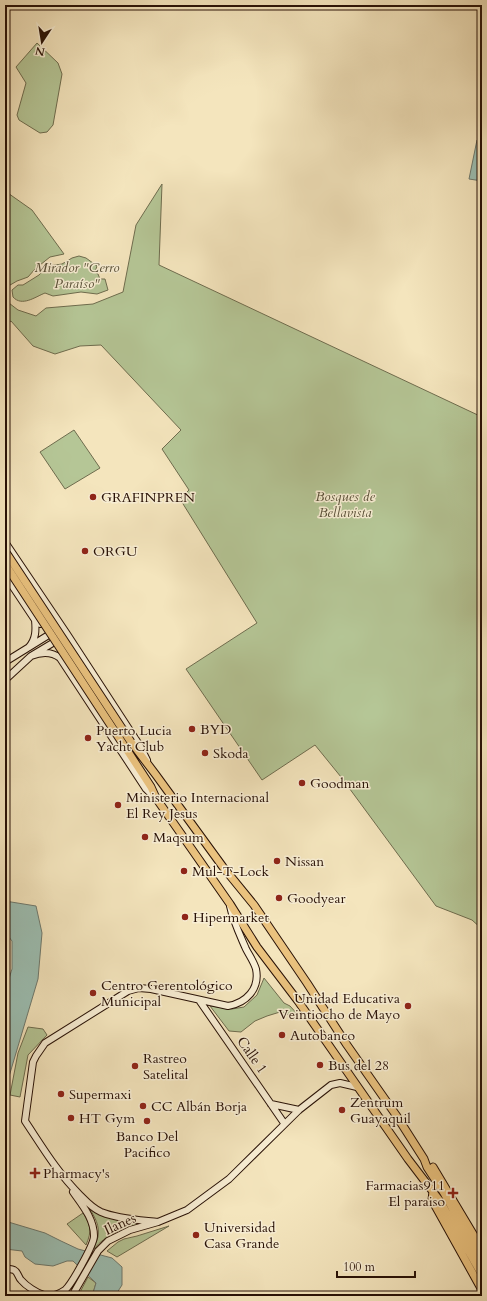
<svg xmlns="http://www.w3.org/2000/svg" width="487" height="1301" viewBox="0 0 487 1301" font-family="Cardo,serif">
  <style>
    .green { fill: #b5c696; stroke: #6e6c4e }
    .water { fill: #9cbfb3; stroke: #6e796e }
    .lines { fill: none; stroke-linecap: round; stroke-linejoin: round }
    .secondary-casing { stroke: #281106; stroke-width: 8 }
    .primary-casing { stroke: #281106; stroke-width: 9 }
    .secondary { stroke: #f8eed4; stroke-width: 6 }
    .primary { stroke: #eac27e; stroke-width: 7 }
    .primary-bridge-casing { stroke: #281106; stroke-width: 9; stroke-linecap: butt }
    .primary-bridge { stroke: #eac27e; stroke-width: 7 }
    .poi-dot { fill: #8f2418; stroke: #f8eed4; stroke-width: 1.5 }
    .labels { text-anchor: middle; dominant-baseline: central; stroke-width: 3; stroke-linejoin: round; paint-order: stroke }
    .park-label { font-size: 14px; font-style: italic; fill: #595038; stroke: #f8eed4 }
    .poi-label { font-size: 14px; fill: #281106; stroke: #f8eed4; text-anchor: start }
    .street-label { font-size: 14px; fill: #281106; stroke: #f8eed4 }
  </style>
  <rect width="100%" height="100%" fill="#f4e5bd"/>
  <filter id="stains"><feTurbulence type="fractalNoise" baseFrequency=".005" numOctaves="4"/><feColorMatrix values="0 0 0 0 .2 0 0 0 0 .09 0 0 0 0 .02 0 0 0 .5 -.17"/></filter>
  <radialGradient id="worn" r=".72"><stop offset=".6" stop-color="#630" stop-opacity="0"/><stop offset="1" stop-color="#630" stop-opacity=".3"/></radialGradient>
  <path class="green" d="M37 43 58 63 62 74 53 125 47 132 40 133 19 120 17 115 26 83 16 67Z
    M162 184 159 265 482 417V929L472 920 436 906 341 777 315 745 262 780 186 669 257 623 180 499 189 490 162 449 181 430 101 345 80 346 55 354 33 346 11 321 5 325V300L18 310 36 316 46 308 93 304 123 292 136 225Z
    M5 191 32 210 64 254 50 257 35 269 28 277 17 281 5 288Z
    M79 256 86 258 97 266 95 272 98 274 100 279H105L108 290 97 294 81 292 53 296 45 293C35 297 22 307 13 297L12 290 18 285H23L39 275 48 266 62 264 72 258Z
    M74 430 100 468 65 489 40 452Z
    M264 978 284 1003 290 1006 301 1018 280 1012 267 1016 255 1021 241 1032 229 1031 210 1006 232 1009 244 1007 257 995Z
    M28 1027 43 1029 47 1035 28 1055 20 1097 10 1095 18 1053Z
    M89 1208 103 1216 141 1224C122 1229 106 1234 94 1249 94 1246 97 1241 98 1237 100 1226 95 1217 89 1208Z
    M83 1213C91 1225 92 1231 86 1245L67 1224Z
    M169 1226 117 1257 107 1251 118 1242 124 1239 137 1236Z
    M88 1277 96 1283 93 1293 86 1296H78Z"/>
  <path class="water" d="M477 140 482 141V181L469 179Z
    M5 901 36 906 42 933 38 979 5 1090V1006L7 985 12 969V941L5 932Z
    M5 1221 45 1233 61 1241 78 1249 112 1258 122 1267V1285L115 1296H86L93 1293 96 1283 73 1261H67L53 1266 35 1264 25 1257 22 1251 5 1249Z"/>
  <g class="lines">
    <g class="secondary-casing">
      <path id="secondary" d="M5 542 67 634 140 746 147 760
        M5 575 35 620 40 624 48 623
        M29 647C36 639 36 630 35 620
        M31 656C41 652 51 651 60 658L146 789 155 798
        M5 662 55 631
        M5 680 31 656 66 635
        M199 1000 284 1123
        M271 1104 299 1110
        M158 1222C140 1220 118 1219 101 1212 92 1208 86 1201 80 1195 57 1172 43 1148 25 1121L33 1062 36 1056 45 1043 128 991 139 988 151 989 228 1006C246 1003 260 989 256 969 254 962 249 955 246 949 240 935 233 921 230 906
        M5 1268C8 1269 11 1269 14 1270 18 1272 18 1277 21 1280 26 1286 37 1293 44 1295 51 1297 59 1294 65 1290 71 1285 94 1245 94 1236 94 1219 83 1206 73 1192
        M72 1296 98 1251 108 1241 130 1230 158 1222 187 1210 229 1179 299 1110 331 1085 340 1083 357 1087"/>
    </g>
    <g class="primary-casing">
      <path id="primary" d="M131 742 156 775 223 867 254 905 307 983 347 1045 396 1115 424 1159 427 1167 444 1193 482 1263
        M125 747 151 787 156 798 230 904 257 947 298 1001 408 1159 440 1201 482 1275
        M433 1167 482 1249
        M433 1191 432 1200 482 1290"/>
    </g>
    <use href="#secondary" class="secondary"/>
    <use href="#primary" class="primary"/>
    <g class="primary-bridge-casing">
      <path id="primary-bridge" d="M5 551 131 742
        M5 564 125 747"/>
    </g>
    <use href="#primary-bridge" class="primary-bridge"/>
  </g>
  <g class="poi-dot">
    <circle cx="93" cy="497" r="4"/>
    <circle cx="85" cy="551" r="4"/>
    <circle cx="192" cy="729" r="4"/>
    <circle cx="88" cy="738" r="4"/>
    <circle cx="205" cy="753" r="4"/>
    <circle cx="302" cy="783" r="4"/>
    <circle cx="118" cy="805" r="4"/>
    <circle cx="145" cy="837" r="4"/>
    <circle cx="277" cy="861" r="4"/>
    <circle cx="184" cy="871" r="4"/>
    <circle cx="279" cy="898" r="4"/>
    <circle cx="185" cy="917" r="4"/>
    <circle cx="93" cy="993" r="4"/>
    <circle cx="408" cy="1006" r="4"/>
    <circle cx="282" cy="1035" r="4"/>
    <circle cx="320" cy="1065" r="4"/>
    <circle cx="135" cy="1066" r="4"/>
    <circle cx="61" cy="1094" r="4"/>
    <circle cx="143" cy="1106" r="4"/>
    <circle cx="342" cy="1110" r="4"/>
    <circle cx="71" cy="1118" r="4"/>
    <circle cx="147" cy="1121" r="4"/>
    <path d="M33 1167h4v4h4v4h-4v4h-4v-4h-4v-4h4z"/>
    <path d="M451 1187h4v4h4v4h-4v4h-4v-4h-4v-4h4z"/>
    <circle cx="196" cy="1235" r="4"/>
  </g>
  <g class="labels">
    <g class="park-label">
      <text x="77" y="267">Mirador "Cerro<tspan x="77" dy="16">Paraíso"</tspan></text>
      <text x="345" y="496">Bosques de<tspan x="345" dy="16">Bellavista</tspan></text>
    </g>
    <g class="poi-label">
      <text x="101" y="497">GRAFINPREN</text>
      <text x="93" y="551">ORGU</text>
      <text x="200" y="729">BYD</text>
      <text x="96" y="730">Puerto Lucia<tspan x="96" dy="16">Yacht Club</tspan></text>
      <text x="213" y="753">Skoda</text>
      <text x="310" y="783">Goodman</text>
      <text x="126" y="797">Ministerio Internacional<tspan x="126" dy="16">El Rey Jesus</tspan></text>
      <text x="153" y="837">Maqsum</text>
      <text x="285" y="861">Nissan</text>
      <text x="192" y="871">Mul-T-Lock</text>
      <text x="287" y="898">Goodyear</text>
      <text x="193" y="917">Hipermarket</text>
      <text x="101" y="985">Centro Gerentológico<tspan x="101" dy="16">Municipal</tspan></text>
      <text x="400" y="998" text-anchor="end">Unidad Educativa<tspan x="400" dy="16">Veintiocho de Mayo</tspan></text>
      <text x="290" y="1035">Autobanco</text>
      <text x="143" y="1058">Rastreo<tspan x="143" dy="16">Satelital</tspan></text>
      <text x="328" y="1065">Bus del 28</text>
      <text x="69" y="1094">Supermaxi</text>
      <text x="350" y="1102">Zentrum<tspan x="350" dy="16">Guayaquil</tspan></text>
      <text x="151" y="1106">CC Albán Borja</text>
      <text x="79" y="1118">HT Gym</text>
      <text x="147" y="1136" text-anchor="middle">Banco Del<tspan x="147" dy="16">Pacifico</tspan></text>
      <text x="43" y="1173">Pharmacy's</text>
      <text x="445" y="1185" text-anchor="end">Farmacias911<tspan x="445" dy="16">El paraiso</tspan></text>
      <text x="204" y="1227">Universidad<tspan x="204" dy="16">Casa Grande</tspan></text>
    </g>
    <g class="street-label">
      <text transform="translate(252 1055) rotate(55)">Calle 1</text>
      <text transform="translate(120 1224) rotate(-25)">Ilanes</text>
    </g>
  </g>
  <rect width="487" height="1301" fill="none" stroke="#f4e5bd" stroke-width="20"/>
  <rect x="6" y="6" width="475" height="1289" fill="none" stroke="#281106" stroke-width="2"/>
  <rect x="10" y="10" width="467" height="1281" fill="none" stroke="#281106"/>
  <g transform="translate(42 42) rotate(192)" stroke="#f8eed4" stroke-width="3" paint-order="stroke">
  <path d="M0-3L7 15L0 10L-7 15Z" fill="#281106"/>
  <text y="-6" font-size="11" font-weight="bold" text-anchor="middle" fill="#281106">N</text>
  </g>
  <path d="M337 1271v6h78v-6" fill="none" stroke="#281106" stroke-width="2"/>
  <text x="343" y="1271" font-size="12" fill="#281106" stroke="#f8eed4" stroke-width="3" paint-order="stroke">100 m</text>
  <rect width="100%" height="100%" filter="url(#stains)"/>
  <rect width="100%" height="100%" fill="url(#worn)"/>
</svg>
